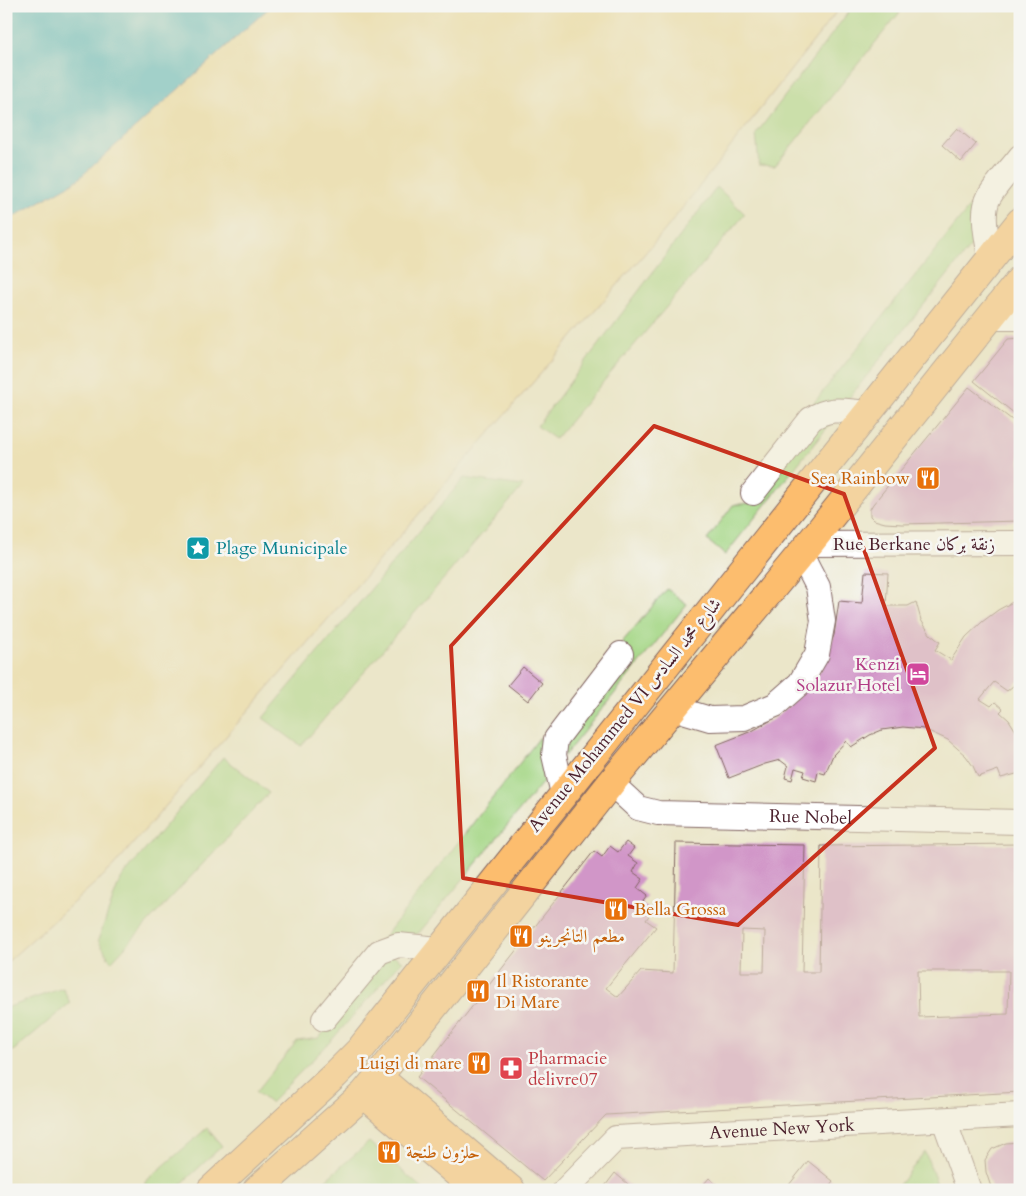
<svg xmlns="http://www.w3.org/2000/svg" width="1026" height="1196" viewBox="0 0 1026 1196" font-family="Cardo,Amiri,serif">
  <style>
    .green { fill: #a5d786; stroke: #787b58 }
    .sand { fill: #eeda9e; stroke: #9c7c64 }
    .water { fill: #4cb6c9; stroke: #4b6a7a }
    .building { fill: #d196c8; fill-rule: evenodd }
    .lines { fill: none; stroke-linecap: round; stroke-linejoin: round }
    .minor-casing { stroke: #826562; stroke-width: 26 }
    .major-casing { stroke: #826562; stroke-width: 30 }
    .minor { stroke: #fff; stroke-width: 24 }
    .major { stroke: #fcbd6e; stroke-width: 28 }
    .marked { fill: none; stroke: #c8321e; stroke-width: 4; stroke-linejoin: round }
    .labels { text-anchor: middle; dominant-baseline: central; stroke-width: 5; stroke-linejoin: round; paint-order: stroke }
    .food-label { font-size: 18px; fill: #c56008; stroke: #f6f6f2; text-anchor: start }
    .street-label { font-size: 18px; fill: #4a1f2b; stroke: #f6f6f2 }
    .culture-label { font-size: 18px; fill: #0d838f; stroke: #f6f6f2; text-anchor: start }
    .hotel-label { font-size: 18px; fill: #b23c85; stroke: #f6f6f2; text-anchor: end }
    .health-label { font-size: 18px; fill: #be3a42; stroke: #f6f6f2; text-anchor: start }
  </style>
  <rect width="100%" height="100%" fill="#f6f6f2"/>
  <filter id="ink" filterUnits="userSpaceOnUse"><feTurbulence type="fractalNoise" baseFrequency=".02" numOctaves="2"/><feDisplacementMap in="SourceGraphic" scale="10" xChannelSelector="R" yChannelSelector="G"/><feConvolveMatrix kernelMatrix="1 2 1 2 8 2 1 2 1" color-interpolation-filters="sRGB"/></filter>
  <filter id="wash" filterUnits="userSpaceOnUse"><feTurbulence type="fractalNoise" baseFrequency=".0096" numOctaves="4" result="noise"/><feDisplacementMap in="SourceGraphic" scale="20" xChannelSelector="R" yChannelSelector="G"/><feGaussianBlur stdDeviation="1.12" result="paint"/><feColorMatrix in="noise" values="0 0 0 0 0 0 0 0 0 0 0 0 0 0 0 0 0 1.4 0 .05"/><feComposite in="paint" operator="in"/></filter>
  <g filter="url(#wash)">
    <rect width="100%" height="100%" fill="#ebe6c9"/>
    <path class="green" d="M853 6H905L775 166 759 165 756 134Z
      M717 187 745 214 555 439 537 426Z
      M975 200V241L845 403 809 409Z
      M830 424 725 555 707 540 733 505 750 503 815 426Z
      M464 478 523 486 301 746 263 718Z
      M667 589 687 604 564 756 560 746 624 664 623 641Z
      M540 737 543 782 419 933 375 949Z
      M223 757 269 793 111 962 98 940 120 880Z
      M391 954 402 961 329 1043 270 1103 256 1092 297 1041 319 1038 382 959Z
      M63 988 70 1003 6 1057V1008Z
      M207 1128 222 1146 175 1190H145V1182Z
      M369 1142 424 1190H314Z
      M925 1152 939 1190H895Z"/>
    <path class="sand" d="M271 6H841L666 229 112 868 6 963V221L76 181Z"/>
    <path class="water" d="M6 6H271L76 181 6 221Z"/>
    <g id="blocks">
      <path class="building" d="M957 128 976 144 961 162 942 145Z
        M1020 338V418L974 381 1008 339Z
        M969 387 1020 426V521L902 524 885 523 874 520 870 516V509L873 504Z
        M865 572 888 573 886 606H908L916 602 921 620 930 634 940 642 935 650 951 660 966 637 982 622 998 610 1020 598V680L1007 691 994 682 980 699 991 706 995 702 1003 709 1000 712 1009 720 1019 736 1020 773 1001 778 998 770 978 777 973 766 966 756 948 740 924 729 903 727 882 730 870 735 851 747 846 741 833 755 825 774 818 772 816 781 803 777 805 771 795 768 792 780 785 778 788 766 780 760 765 764 729 778 716 745 752 731 775 718 800 696 822 668 834 635 839 601 862 603Z
        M523 667 542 683 528 701 508 685Z
        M626 842 634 848 628 856 638 863 633 872 643 879 637 888 647 896 641 904 652 911 646 920 656 927 606 988 618 997 641 971 673 973 676 843 805 845 802 972H819L821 846 1020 844V1092L606 1115 543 1181 417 1077 594 851 602 857 610 846 618 852ZM742 930 765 931 764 972H741ZM918 971H1009L1008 1014 919 1017Z
        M1020 1142V1190H992L986 1172 985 1160 992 1149 1006 1143Z
        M808 1161 833 1181 827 1189 828 1190H785Z
        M615 1173 635 1190H602Z
        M709 1178 723 1190H699Z"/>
    </g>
  </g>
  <g filter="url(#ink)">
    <use href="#blocks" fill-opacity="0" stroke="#826562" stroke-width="1"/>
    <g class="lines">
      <g class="minor-casing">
        <g id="minor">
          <path d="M990 259C988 241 980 214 989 197 997 183 1010 170 1020 157"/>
          <path d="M989 318H1020"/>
          <path d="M753 493 811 419C831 406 844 411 867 413"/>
          <path d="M809 544 1020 543"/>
          <path d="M673 708 710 719 744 718 775 705 800 683 817 654 823 621 818 587 801 554"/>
          <path id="s1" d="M611 783 638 808 658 813 1020 822"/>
          <path d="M563 794 554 755 556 739 621 654"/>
          <path d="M324 1019 379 952 398 945 439 949"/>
          <path d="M944 1120 969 1190"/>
          <path id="s2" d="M565 1190 616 1138 1020 1115"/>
        </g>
      </g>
      <g class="major-casing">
        <path id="major" d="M378 1077 511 1190
          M364 1094 477 1190
          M211 1190 335 1075 359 1051 1020 222
          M257 1190 364 1094 378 1077 611 783 809 544 1020 280"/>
      </g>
      <use href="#minor" class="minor"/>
      <use href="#major" class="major"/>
    </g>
  </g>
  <path d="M0 0H1026V1196H0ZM654 426 844 494 935 748 738 925 463 878 451 646Z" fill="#ebe6c9" fill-opacity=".55" fill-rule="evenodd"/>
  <path class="marked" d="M654 426 844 494 935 748 738 925 463 878 451 646Z"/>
  <defs>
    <g id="restaurant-square" transform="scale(1.25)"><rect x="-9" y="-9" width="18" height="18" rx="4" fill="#e8710a" stroke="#f6f6f2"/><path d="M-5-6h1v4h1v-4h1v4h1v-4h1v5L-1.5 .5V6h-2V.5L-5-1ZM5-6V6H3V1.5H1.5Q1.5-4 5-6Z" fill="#fff"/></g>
    <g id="sight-square" transform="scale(1.25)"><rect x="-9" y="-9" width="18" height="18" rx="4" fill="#0f9aa8" stroke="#f6f6f2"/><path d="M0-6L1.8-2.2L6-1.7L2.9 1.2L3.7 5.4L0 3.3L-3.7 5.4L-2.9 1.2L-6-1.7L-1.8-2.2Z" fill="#fff"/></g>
    <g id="hotel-square" transform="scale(1.25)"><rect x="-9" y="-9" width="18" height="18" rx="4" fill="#d1479c" stroke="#f6f6f2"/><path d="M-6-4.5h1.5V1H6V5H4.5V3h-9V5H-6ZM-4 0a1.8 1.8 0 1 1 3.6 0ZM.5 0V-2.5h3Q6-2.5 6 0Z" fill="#fff"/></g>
    <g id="pharmacy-square" transform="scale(1.25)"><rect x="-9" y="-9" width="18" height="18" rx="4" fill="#e0444e" stroke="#f6f6f2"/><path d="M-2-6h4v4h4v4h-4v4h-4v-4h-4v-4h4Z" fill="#fff"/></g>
  </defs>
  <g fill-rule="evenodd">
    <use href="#restaurant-square" x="928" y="478"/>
    <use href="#sight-square" x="198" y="548"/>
    <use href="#hotel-square" x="918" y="674"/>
    <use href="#restaurant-square" x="616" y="909"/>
    <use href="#restaurant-square" x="521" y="936"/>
    <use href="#restaurant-square" x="478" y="991"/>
    <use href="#restaurant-square" x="479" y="1063"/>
    <use href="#pharmacy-square" x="511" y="1068"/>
    <use href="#restaurant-square" x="389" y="1152"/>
  </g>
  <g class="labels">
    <g class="food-label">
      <text x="910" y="478" text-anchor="end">Sea Rainbow</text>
      <text x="634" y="909">Bella Grossa</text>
      <text x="538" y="936">مطعم التانجرينو</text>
      <text x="496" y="981">Il Ristorante<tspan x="496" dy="21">Di Mare</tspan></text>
      <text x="462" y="1063" text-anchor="end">Luigi di mare</text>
      <text x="406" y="1152">حلزون طنجة</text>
    </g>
    <g class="street-label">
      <text x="914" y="544">Rue Berkane زنقة بركان</text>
      <text transform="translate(625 715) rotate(-51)">Avenue Mohammed VI شارع محمد السادس</text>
      <text stroke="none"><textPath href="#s1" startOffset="210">Rue Nobel</textPath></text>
      <text stroke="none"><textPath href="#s2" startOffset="239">Avenue New York</textPath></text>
    </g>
    <g class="culture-label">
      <text x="216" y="548">Plage Municipale</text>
    </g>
    <g class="hotel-label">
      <text x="900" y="664">Kenzi<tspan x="900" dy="21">Solazur Hotel</tspan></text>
    </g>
    <g class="health-label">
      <text x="528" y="1058">Pharmacie<tspan x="528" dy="21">delivre07</tspan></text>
    </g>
  </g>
  <rect width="1026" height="1196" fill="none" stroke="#f6f6f2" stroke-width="25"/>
</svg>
